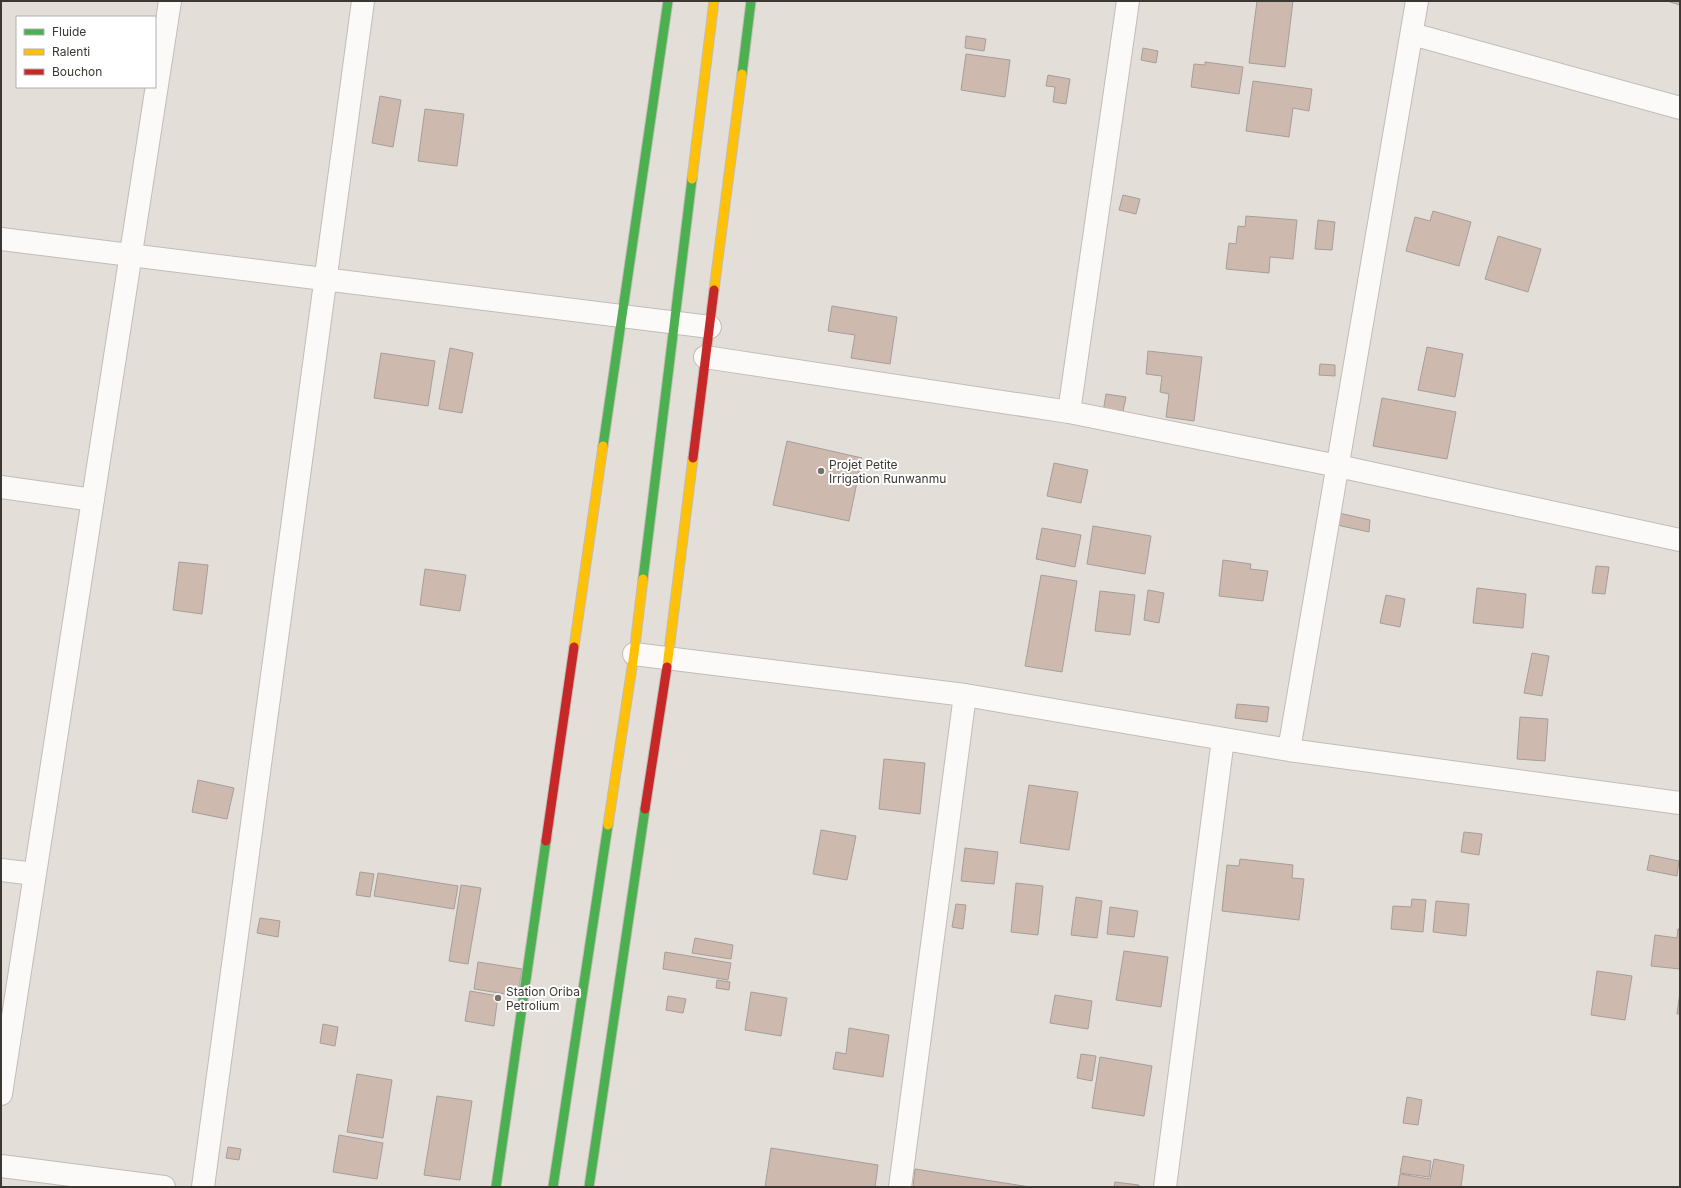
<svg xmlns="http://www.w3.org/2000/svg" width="1681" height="1188" viewBox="0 0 1681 1188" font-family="Inter,sans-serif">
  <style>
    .building { fill: #ceb9af; stroke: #a49e9a }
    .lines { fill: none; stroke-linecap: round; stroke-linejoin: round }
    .street-casing { stroke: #c1bcb7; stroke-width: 24 }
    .fast-casing { stroke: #c1bcb7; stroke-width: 11 }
    .slow-casing { stroke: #c1bcb7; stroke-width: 11 }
    .jam-casing { stroke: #c1bcb7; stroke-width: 11 }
    .street { stroke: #fbfaf9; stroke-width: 22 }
    .fast { stroke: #4caf50; stroke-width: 9 }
    .slow { stroke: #ffc107; stroke-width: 9 }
    .jam { stroke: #c62828; stroke-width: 9 }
    .poi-dot { fill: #76716c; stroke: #fff; stroke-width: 1.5 }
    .labels { text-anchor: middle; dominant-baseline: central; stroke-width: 4; stroke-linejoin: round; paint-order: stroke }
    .poi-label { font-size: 12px; fill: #3b3732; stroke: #fff; text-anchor: start }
  </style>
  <rect width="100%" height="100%" fill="#e4ded8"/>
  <path class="building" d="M1257 1H1293L1285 67 1249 63Z
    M1667 1H1680V5Z
    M966 36 986 39 984 51 965 48Z
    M1143 48 1158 51 1156 63 1141 60Z
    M966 54 1010 60 1005 97 961 90Z
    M1205 62 1243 67 1239 94 1191 87 1194 64 1205 65Z
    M1048 75 1070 79 1066 104 1053 102 1055 87 1046 86Z
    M1253 81 1312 89 1309 111 1293 108 1289 137 1246 131Z
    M380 96 401 100 393 147 372 143Z
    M425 109 464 114 457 166 418 161Z
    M1123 195 1140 199 1136 214 1119 210Z
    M1433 211 1471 222 1459 266 1406 251 1415 217 1430 221Z
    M1246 216 1297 220 1293 259 1270 257 1269 273 1226 269 1229 243 1236 244 1238 226 1245 227Z
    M1318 220 1335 222 1332 250 1315 249Z
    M1498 236 1541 249 1528 292 1485 279Z
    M832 306 897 317 890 364 851 358 855 335 828 331Z
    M1427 347 1463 354 1455 397 1418 390Z
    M450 348 473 353 462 413 439 409Z
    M1148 351 1202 357 1194 421 1166 417 1169 394 1160 392 1162 376 1146 374Z
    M381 353 435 361 428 406 374 398Z
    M1320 364 1335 365V376L1319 375Z
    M1106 394 1126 397 1122 416 1103 412Z
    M1382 398 1456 412 1447 459 1373 446Z
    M787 441 862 458 849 521 773 505Z
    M1054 463 1088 470 1081 503 1047 496Z
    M1339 513 1370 520 1369 532 1337 525Z
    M1093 526 1151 536 1145 574 1087 564Z
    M1042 528 1081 535 1075 567 1036 559Z
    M1223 560 1251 564 1250 569 1268 571 1263 601 1219 596Z
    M179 562 208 565 202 614 173 610Z
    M1596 566 1609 567 1605 594 1592 593Z
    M425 569 466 575 460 611 420 605Z
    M1041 575 1077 581 1062 672 1025 666Z
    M1477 588 1526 594 1523 628 1473 623Z
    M1148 590 1164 593 1159 623 1144 620Z
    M1100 591 1135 595 1130 635 1095 631Z
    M1386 595 1405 599 1400 627 1380 623Z
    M1532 653 1549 656 1542 696 1524 693Z
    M1237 704 1269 707 1267 722 1235 718Z
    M1520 717 1548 719 1545 761 1517 759Z
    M884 759 925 763 920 814 879 809Z
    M198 780 234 788 227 819 192 812Z
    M1029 785 1078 792 1069 850 1020 843Z
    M821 830 856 836 847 880 813 874Z
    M1464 832 1482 834 1479 855 1461 852Z
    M965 848 998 852 994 884 961 881Z
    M1650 855 1679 861 1677 876 1647 870Z
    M1240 859 1293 865 1292 878 1304 879 1299 920 1222 911 1227 865 1239 866Z
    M360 872 374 874 370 897 356 895Z
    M378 873 458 886 454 909 374 896Z
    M1016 883 1043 886 1038 935 1011 932Z
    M461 885 481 888 468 964 449 961Z
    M1076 897 1102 901 1097 938 1071 935Z
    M1412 899 1426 900 1423 932 1391 929 1393 906 1411 907Z
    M1436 901 1469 904 1466 936 1433 932Z
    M956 904 966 905 963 929 952 927Z
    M1110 907 1138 911 1134 937 1107 934Z
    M260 918 280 921 278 937 257 933Z
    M1678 929H1680V969L1651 966 1655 935 1677 938Z
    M695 938 733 945 731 959 692 953Z
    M1124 951 1168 957 1161 1007 1116 1000Z
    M665 952 731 963 728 980 663 969Z
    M478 962 522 969 518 996 474 989Z
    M1597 971 1632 976 1625 1020 1591 1015Z
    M717 980 730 982 729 990 716 988Z
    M470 991 498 996 494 1026 465 1021Z
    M751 992 787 998 781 1036 745 1030Z
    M1680 992V1014H1677Z
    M1055 995 1092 1001 1088 1029 1050 1023Z
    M668 996 686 999 683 1013 666 1010Z
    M323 1024 338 1027 335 1046 320 1043Z
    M849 1028 889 1035 883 1077 833 1069 836 1052 846 1054Z
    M1081 1054 1096 1056 1092 1081 1077 1078Z
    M1100 1057 1152 1066 1144 1116 1092 1108Z
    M357 1074 392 1080 383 1138 347 1132Z
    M437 1096 472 1101 460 1180 424 1175Z
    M1407 1097 1422 1100 1418 1125 1403 1123Z
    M339 1135 383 1143 377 1179 333 1172Z
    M228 1147 241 1149 239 1160 226 1158Z
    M771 1148 878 1165 875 1187H765Z
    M1403 1156 1431 1161 1429 1177 1400 1173Z
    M1434 1159 1464 1165 1461 1187H1398L1400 1174 1430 1179Z
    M915 1169 1030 1187H913Z
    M1115 1182 1139 1185V1187H1114Z"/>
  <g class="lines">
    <g class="street-casing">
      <path id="street" d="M1412 34 1680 108
        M1 239 710 327
        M705 357 1069 412 1338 466 1680 540
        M1069 412 1128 1
        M1 487 93 500
        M634 654 965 695 1289 750 1680 803
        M1289 750 1417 1
        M1 870 35 874
        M1 1094 170 1
        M1 1166 164 1187
        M203 1187 363 1
        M900 1187 965 695
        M1165 1187 1223 739"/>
    </g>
    <g class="fast-casing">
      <path id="fast" d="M742 74 751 1
        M603 446 668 1
        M643 579 692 179
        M496 1187 546 841
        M553 1187 608 825
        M589 1187 645 809"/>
    </g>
    <g class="slow-casing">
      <path id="slow" d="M692 179 714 1
        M714 290 742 74
        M574 647 603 446
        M667 667 693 458
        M608 825 634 654 643 579"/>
    </g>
    <g class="jam-casing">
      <path id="jam" d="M693 458 714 290
        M645 809 667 667
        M546 841 574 647"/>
    </g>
    <use href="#street" class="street"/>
    <use href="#fast" class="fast"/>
    <use href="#slow" class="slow"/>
    <use href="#jam" class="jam"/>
  </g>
  <g class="poi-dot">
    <circle cx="821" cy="471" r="4"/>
    <circle cx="498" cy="998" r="4"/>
  </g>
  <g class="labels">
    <g class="poi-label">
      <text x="829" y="464">Projet Petite<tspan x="829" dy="14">Irrigation Runwanmu</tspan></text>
      <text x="506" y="991">Station Oriba<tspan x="506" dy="14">Petrolium</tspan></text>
    </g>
  </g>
  <rect width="1681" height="1188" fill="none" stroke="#3b3732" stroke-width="4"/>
  <rect x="16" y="16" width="140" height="72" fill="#ffffff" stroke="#b1afad"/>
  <rect x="24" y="29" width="20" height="6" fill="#4caf50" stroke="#b1afad"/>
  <text x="52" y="36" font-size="12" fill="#3b3732">Fluide</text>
  <rect x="24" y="49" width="20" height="6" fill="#ffc107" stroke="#b1afad"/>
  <text x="52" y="56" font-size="12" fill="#3b3732">Ralenti</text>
  <rect x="24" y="69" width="20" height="6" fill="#c62828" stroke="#b1afad"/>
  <text x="52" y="76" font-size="12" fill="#3b3732">Bouchon</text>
</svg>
